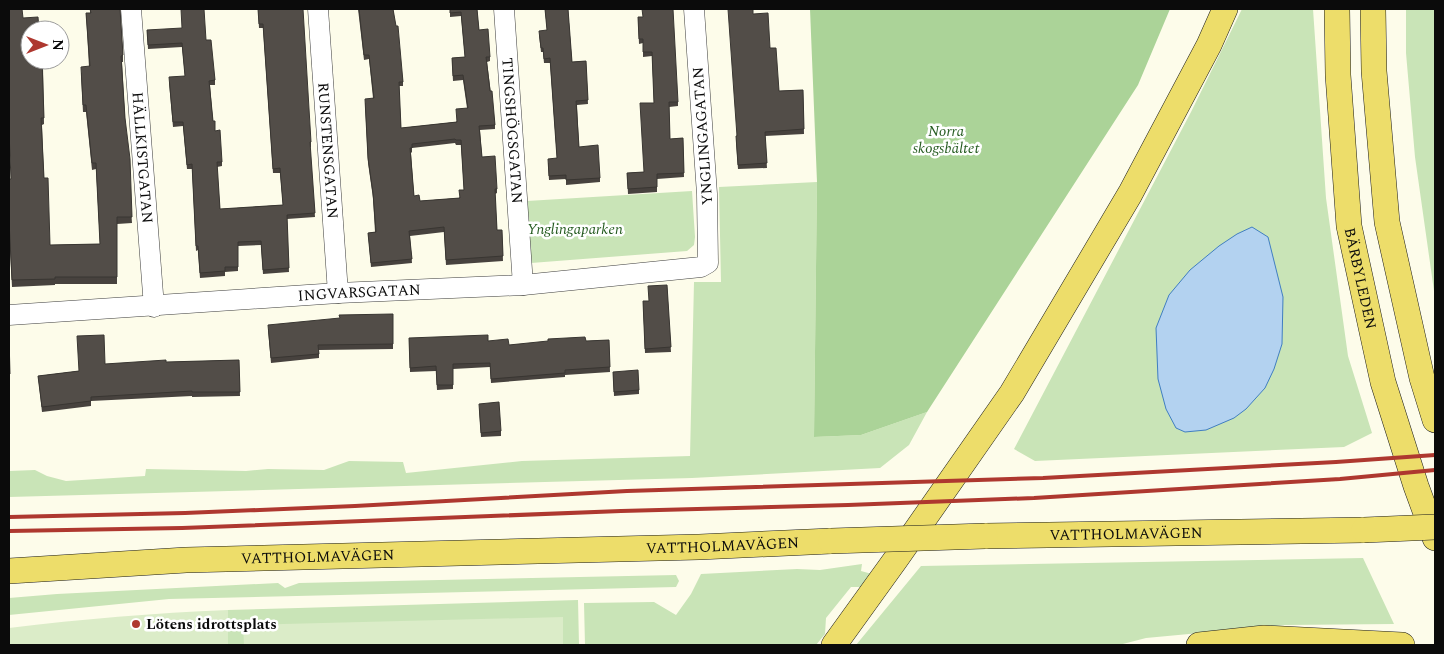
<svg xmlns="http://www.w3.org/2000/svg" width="1444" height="654" viewBox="0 0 1444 654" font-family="Spectral,serif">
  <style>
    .green { fill: #c9e4b7 }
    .forest { fill: #abd398 }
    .pitch { fill: #dbecc8 }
    .water { fill: #b3d2f0; stroke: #407ec1 }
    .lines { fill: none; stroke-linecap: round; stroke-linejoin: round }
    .minor-casing { stroke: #3e3e3e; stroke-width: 21 }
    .major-casing { stroke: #1c1c1c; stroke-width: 26 }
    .minor { stroke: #fff; stroke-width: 20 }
    .major { stroke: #eddd6a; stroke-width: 25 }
    .rail { stroke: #ae382f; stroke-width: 4 }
    .major-bridge-casing { stroke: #1c1c1c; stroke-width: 26; stroke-linecap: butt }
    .major-bridge { stroke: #eddd6a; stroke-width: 25 }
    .wall { fill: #47423e; fill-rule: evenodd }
    .building { fill: #524d48; stroke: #393632; fill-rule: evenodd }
    .poi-dot { fill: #ae382f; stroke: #fff; stroke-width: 2 }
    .labels { text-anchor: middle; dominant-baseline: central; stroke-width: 5; stroke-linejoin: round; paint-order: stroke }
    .park-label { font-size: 15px; font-style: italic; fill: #265c21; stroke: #fff }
    .street-label { font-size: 15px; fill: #0b0b0b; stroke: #fff }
    .poi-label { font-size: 15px; font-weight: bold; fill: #0b0b0b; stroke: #fff; text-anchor: start }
  </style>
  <rect width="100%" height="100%" fill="#fdfcea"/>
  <path class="green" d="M1242 9H1313L1326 198 1348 356 1372 433 1344 447 1035 461 1014 449 1191 112Z
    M1406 9H1435V298L1415 157 1406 53Z
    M817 182 814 437 861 435 927 412 909 445 880 468 692 478 9 497V471L35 470 47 476 66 481 145 476 146 469 246 471 268 469 324 470 349 461 403 462 406 473 522 461 690 456 694 282H721L719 187Z
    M692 191 695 237 694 245 687 251 531 263 527 201Z
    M1363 558 1394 624 1286 625 1146 638 1119 645H856L921 566Z
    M862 564 861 571 872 574 863 587H851L826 618 825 634 816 645H585L584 603 654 602 676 615 691 594 701 574 797 569 820 570Z
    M676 575 679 581 676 587 169 599 9 615V598L57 594 278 583 285 588 299 583Z
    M578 600 579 645H228V610Z"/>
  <path class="forest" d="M810 9H1170L1138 85 927 412 861 435 814 437 817 182Z"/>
  <path class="pitch" d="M228 610V645H9V628C82 619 154 613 228 610Z
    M563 617V645H244L243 625Z"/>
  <path class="water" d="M1252 227 1268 237 1283 297 1282 344 1274 369 1265 388 1246 409 1234 418 1206 430 1185 432 1176 428 1166 409 1158 379 1156 328 1169 295 1190 270 1219 246 1237 234Z"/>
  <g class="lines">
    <g class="minor-casing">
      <g id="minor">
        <path id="s1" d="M131 9 154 307"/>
        <path id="s2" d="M318 9 338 293"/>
        <path id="s3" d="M504 9 523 285"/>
        <path id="s4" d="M9 315 338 293 523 285 701 267 708 263 707 194 694 9"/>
      </g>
    </g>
    <g class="major-casing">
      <g id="major">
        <path id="s5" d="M1337 9 1338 75 1349 226 1383 382 1416 486 1435 538"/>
        <path d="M1373 9 1374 71 1387 222 1422 378 1435 420"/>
        <path id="s6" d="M985 536 1364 530"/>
        <path id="s7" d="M9 571 186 560 699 547 831 541"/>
        <path d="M834 645 896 559 1012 393 1130 194 1209 45 1225 9"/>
        <path d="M1199 645 1264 638 1402 645"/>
      </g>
    </g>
    <use href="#minor" class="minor"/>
    <use href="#major" class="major"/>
    <path class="rail" d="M9 517 185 513 355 506 627 491 1043 478 1336 462 1435 455
      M9 531 182 528 621 511 848 505 1034 498 1340 479 1435 470"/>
    <g class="major-bridge-casing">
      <path id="major-bridge" d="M1364 530 1435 527
        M831 541 985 536"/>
    </g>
    <use href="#major-bridge" class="major-bridge"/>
  </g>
  <path class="wall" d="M90 9H120L123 55V62H122L125 118 132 223 117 224V284H55V285L12 287 9 228V179H11L23 18 43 66 44 124 42 125 44 178 50 245 100 244 96 169 92 170 86 112H83L81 73 89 67 86 13H90Z
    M258 9 311 142V147H310L315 217 287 219 289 272 263 274 261 245 238 246V271L225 272V276L200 278 198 250 196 251 192 169H187L183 126 173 127 169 82 185 76 182 47 148 49 147 30 206 40 215 80V85H210L213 121 222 162V166L217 167 220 209 283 205 280 173H273L263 28H259Z
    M358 9H393L403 82V86H399L401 128 456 122 467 108 463 80 453 81 452 62V58L465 57 461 16 450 17V9H477L479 30 490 57V61L487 62 495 125V129L480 130 482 157 497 189V193L495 194 497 230H502L503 261 446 265 444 232 410 236 412 263 371 267 368 233 375 232 373 198 368 163 365 103 373 98 369 59 364 60ZM455 143 456 145H461L464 190 459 198 420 201 414 196 411 153 412 152V148Z
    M545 9H568L572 62 586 61 588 104 577 105 579 147 600 178V182L566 185V179L549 180 548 163 557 158 550 63H544L543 52H541L539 35 547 30Z
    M753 14 770 48 779 91 803 90 804 134 765 136 767 168 738 169 736 141Z
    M638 17H642L678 102V106L669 107 670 139 683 138 684 177 657 179V192L628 194 627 173 644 172 654 103 652 56 643 57V43L639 44Z
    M667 285 671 352 645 353 643 301H649Z
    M393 314V349L319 350V358L271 363 268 329Z
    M409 338 488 341 509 345 609 340 610 372 565 375V377L491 383 490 367 453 369V389L437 390 436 371 410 372Z
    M239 360 240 396 192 397V396L91 401V406L42 412 38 376 79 371 105 364Z
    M613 372 639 390V394L614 396Z
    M479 408 501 431V436L481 437Z"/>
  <path class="building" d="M9 9H22L23 18 38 17 39 30H30V60H42L44 118H41L44 178H48L50 245 100 244 96 163H92L86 105H83L81 67 90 66 86 13H91L90 9H120L123 55 121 56 125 118 130 159 132 217H117V277H55V279L12 280 9 221V179H11L9 132Z
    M181 9H204L206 40H211L215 80 209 81 213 121H215V131L220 130 222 162H217L220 209 283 205 280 168 273 169 263 24H259L258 9H303L311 142H310L315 213 287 215 289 268 263 270 261 241 238 242V267H225V271L200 273 198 246H196L192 164 187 165 183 122H173L169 77 185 76 182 43 148 45 147 30 182 28Z
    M359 9H393L396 26H398L403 82H399L401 128 457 122 456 109 468 108 463 75 453 76 452 58 465 57 461 12 450 13V9H477L479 30 488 29 490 57H486L490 91H492L495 125 479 126 482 157 495 156 497 189H495L497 230H502L503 256 446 260 444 227 409 231 412 259 371 263 368 233 376 232 373 193 368 158 365 99 374 98 369 55H364ZM455 139 456 140H461L464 190H459L460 198 420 201 419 195 414 196 410 148H412V144Z
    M545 9H568L572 62 586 61 588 100 576 101 579 147 598 145 600 178 566 180V175L549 176 548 159 557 158 550 58 544 59 543 48H541L539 31 547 30Z
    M642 9H673L678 102H669L670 139 683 138 684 173 657 174V187L628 189 627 173 644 172 640 103H654L652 52H643V39H639L638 17H643Z
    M728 9H753V14L768 13 770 48H776L779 91 803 90 804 129 765 132 767 163 738 165 736 136H737Z
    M667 285 671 347 645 349 643 301H649L648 286Z
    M393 314V344L318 345 319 354 271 358 268 325 340 318 339 315Z
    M104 335 105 364 166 360V362L239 360 240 392H192V391L91 397V401L42 407 38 376 79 371 77 336Z
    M488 335V341L508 339 509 345 548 341V339L585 337 586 341 609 340 610 367 565 370V373L491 379 490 363 453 364V385H437L436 366 410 368 409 338Z
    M9 338 10 374H9Z
    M638 370 639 390 614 392 613 372Z
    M499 402 501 431 481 433 479 404Z"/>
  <circle class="poi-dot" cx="136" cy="624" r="5"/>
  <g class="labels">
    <g class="park-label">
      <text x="946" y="131">Norra<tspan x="946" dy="17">skogsbältet</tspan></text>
      <text x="575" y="229">Ynglingaparken</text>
    </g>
    <g class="street-label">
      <text stroke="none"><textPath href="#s3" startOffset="122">TINGSHÖGSGATAN</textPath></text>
      <text transform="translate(703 136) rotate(-94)">YNGLINGAGATAN</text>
      <text stroke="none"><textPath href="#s2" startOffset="142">RUNSTENSGATAN</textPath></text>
      <text stroke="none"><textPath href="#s1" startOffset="149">HÄLLKISTGATAN</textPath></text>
      <text stroke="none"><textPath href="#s5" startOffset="271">BÄRBYLEDEN</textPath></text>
      <text stroke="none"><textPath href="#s4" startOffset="351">INGVARSGATAN</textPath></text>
      <text stroke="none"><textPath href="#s6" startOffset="141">VATTHOLMAVÄGEN</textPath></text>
      <text stroke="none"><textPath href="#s7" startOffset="714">VATTHOLMAVÄGEN</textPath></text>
      <text stroke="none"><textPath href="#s7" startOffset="309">VATTHOLMAVÄGEN</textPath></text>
    </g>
    <g class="poi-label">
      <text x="146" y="624">Lötens idrottsplats</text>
    </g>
  </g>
  <rect width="1444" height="654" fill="none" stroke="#0b0b0b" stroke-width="20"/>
  <g transform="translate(45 45) rotate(90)"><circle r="24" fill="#ffffff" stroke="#9d9d9d"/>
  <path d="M0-4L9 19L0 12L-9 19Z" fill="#ae382f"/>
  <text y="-8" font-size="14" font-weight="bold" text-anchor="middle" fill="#0b0b0b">N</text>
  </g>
</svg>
